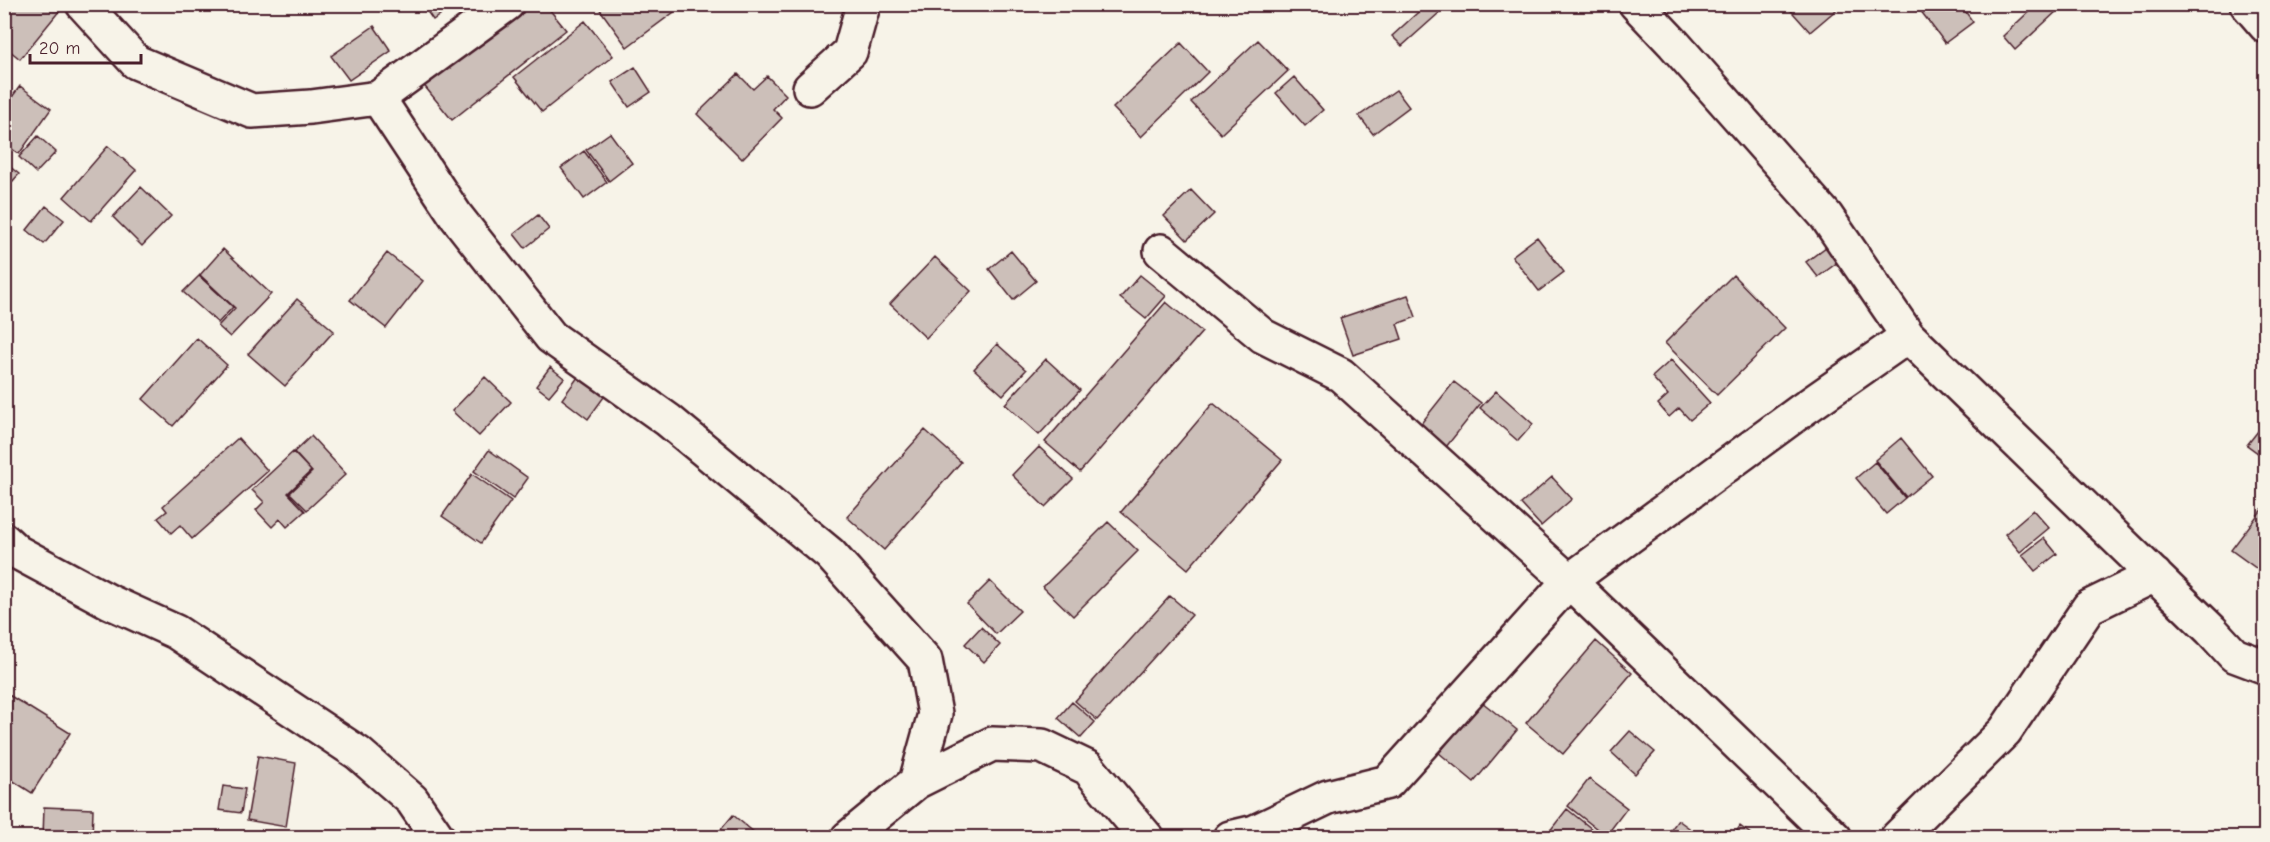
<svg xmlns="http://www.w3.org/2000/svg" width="2270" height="842" viewBox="0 0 2270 842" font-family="'Comic Neue',sans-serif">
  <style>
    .building { fill: #ccbfb9; stroke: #4a1f2b; stroke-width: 1.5 }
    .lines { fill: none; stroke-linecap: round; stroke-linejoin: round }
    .minor-casing { stroke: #4a1f2b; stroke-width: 38 }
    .minor { stroke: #f7f3e8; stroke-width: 33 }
  </style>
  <rect width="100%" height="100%" fill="#f7f3e8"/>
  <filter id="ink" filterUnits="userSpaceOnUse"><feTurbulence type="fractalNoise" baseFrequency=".0167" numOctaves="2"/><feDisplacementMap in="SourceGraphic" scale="12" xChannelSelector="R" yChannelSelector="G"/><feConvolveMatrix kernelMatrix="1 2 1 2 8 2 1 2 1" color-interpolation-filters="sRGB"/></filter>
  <g filter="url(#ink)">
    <path class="building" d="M4 4H65L20 59 4 46Z
      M422 4H455L433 20Z
      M522 4H545L566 30 452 120 422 83Z
      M596 4H668L674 12 627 47Z
      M1427 4 1448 5 1402 46 1392 36Z
      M1785 4H1843L1810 32Z
      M1919 4H1960L1973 22 1945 43 1917 6Z
      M2037 4H2051L2057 11 2015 50 2003 36Z
      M585 21 613 56 542 112 514 77Z
      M374 26 391 51 349 80 331 56Z
      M1258 40 1288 71 1221 134 1191 102Z
      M1181 43 1208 72 1141 137 1113 108Z
      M635 67 651 92 629 107 612 82Z
      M738 74 753 89 767 76 786 95 773 109 782 118 742 159 697 114Z
      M1294 77 1323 110 1305 126 1276 93Z
      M20 86 51 109 19 154 4 143V108Z
      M1396 90 1409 107 1373 134 1359 116Z
      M610 133 632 163 609 181 586 150Z
      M38 136 56 152 36 173 19 157Z
      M108 146 136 170 91 221 64 197Z
      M584 151 607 182 584 199 561 168Z
      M4 162 19 174 4 191Z
      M141 187 171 216 142 246 113 217Z
      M1191 190 1214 214 1187 240 1164 216Z
      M46 206 64 220 44 244 27 230Z
      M538 215 549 229 525 248 514 234Z
      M1537 237 1564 272 1539 291 1512 256Z
      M1834 241 1846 256 1818 277 1806 262Z
      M223 249 271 294 230 337 218 326 235 308 200 275Z
      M1011 251 1036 281 1013 300 989 269Z
      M387 253 423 281 386 328 350 300Z
      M935 257 971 291 926 338 890 304Z
      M1140 275 1166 296 1146 319 1120 298Z
      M1733 275 1785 328 1717 395 1665 343Z
      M199 276 233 307 218 323 183 292Z
      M1408 295 1416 317 1397 324 1402 339 1353 355 1340 318Z
      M297 299 334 331 285 386 248 354Z
      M1166 302 1202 332 1080 472 1045 442Z
      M197 338 227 365 173 426 143 399Z
      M997 344 1026 370 1003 395 974 369Z
      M1046 359 1080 390 1039 435 1005 404Z
      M1671 360 1710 403 1690 420 1679 408 1669 417 1658 404 1668 395 1652 377Z
      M550 367 564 378 549 396 536 386Z
      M485 377 511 402 479 436 452 411Z
      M578 377 604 397 588 419 562 399Z
      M1454 382 1481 403 1442 452 1415 431Z
      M1496 391 1533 424 1518 441 1480 408Z
      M1213 403 1282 460 1188 569 1121 512Z
      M2266 421V459L2247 445Z
      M925 430 961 462 884 550 847 517Z
      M311 436 346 474 307 510 290 493 312 472 294 452Z
      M238 438 268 471 192 539 180 525 171 533 158 518 167 511 163 506Z
      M1901 438 1932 476 1906 497 1875 460Z
      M1039 447 1073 479 1045 507 1012 475Z
      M489 450 528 478 513 499 474 471Z
      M293 452 311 471 288 493 305 511 287 527 280 519 272 527 256 510 264 502 252 490Z
      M1875 462 1905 498 1886 514 1856 478Z
      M472 474 511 501 481 543 442 516Z
      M1552 477 1572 499 1541 526 1521 504Z
      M2266 504V564L2260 571 2231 550Z
      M2033 510 2049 528 2020 552 2005 534Z
      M1108 522 1138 551 1073 616 1043 587Z
      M2044 538 2057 554 2035 571 2022 555Z
      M990 581 1020 611 996 634 967 604Z
      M1170 596 1192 615 1097 720 1075 701Z
      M981 627 1000 645 984 662 965 644Z
      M1596 641 1632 673 1563 754 1526 723Z
      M4 692 70 733 32 793 4 775Z
      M1072 702 1095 722 1081 738 1058 718Z
      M1482 702 1517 730 1474 782 1439 753Z
      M1630 731 1655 752 1635 774 1611 752Z
      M258 756 296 763 286 827 247 820Z
      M1589 779 1627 808 1606 836 1568 806Z
      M223 786 245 789 241 813 219 810Z
      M44 807 93 809 92 838H43Z
      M1567 809 1603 838 1545 837Z
      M733 815 761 838H714Z
      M1678 820 1703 838H1665Z
      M1740 826 1756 838H1732Z"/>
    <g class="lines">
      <g class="minor-casing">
        <path id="minor" d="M83 4 136 62 252 111 311 107 378 98 507 4
          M2247 4 2266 26
          M810 88 850 52 862 9 861 4
          M378 98 456 216 551 337 668 420 830 554 925 660 935 714 916 782
          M1161 251 1263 336 1341 375 1569 581 1835 838
          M1908 336 2211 630 2234 655 2266 667
          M4 540 17 552 110 602 176 632 358 753 412 800 438 838
          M848 838 916 782 992 744 1042 746 1088 768 1147 838
          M1230 838 1255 832 1328 797 1388 782 1569 581 1802 410 1908 336 1826 216 1674 44 1636 4
          M1897 838 2005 731 2089 607 2155 575"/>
      </g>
      <use href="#minor" class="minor"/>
    </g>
  </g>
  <rect width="2270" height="842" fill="none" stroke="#f7f3e8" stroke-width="24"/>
  <rect x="12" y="12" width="2246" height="818" fill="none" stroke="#4a1f2b" stroke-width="2" filter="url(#ink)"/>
  <path d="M30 54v9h111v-9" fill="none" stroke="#4a1f2b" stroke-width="3"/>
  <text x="39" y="54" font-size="18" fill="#4a1f2b" stroke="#f7f3e8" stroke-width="4.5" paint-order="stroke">20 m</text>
</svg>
